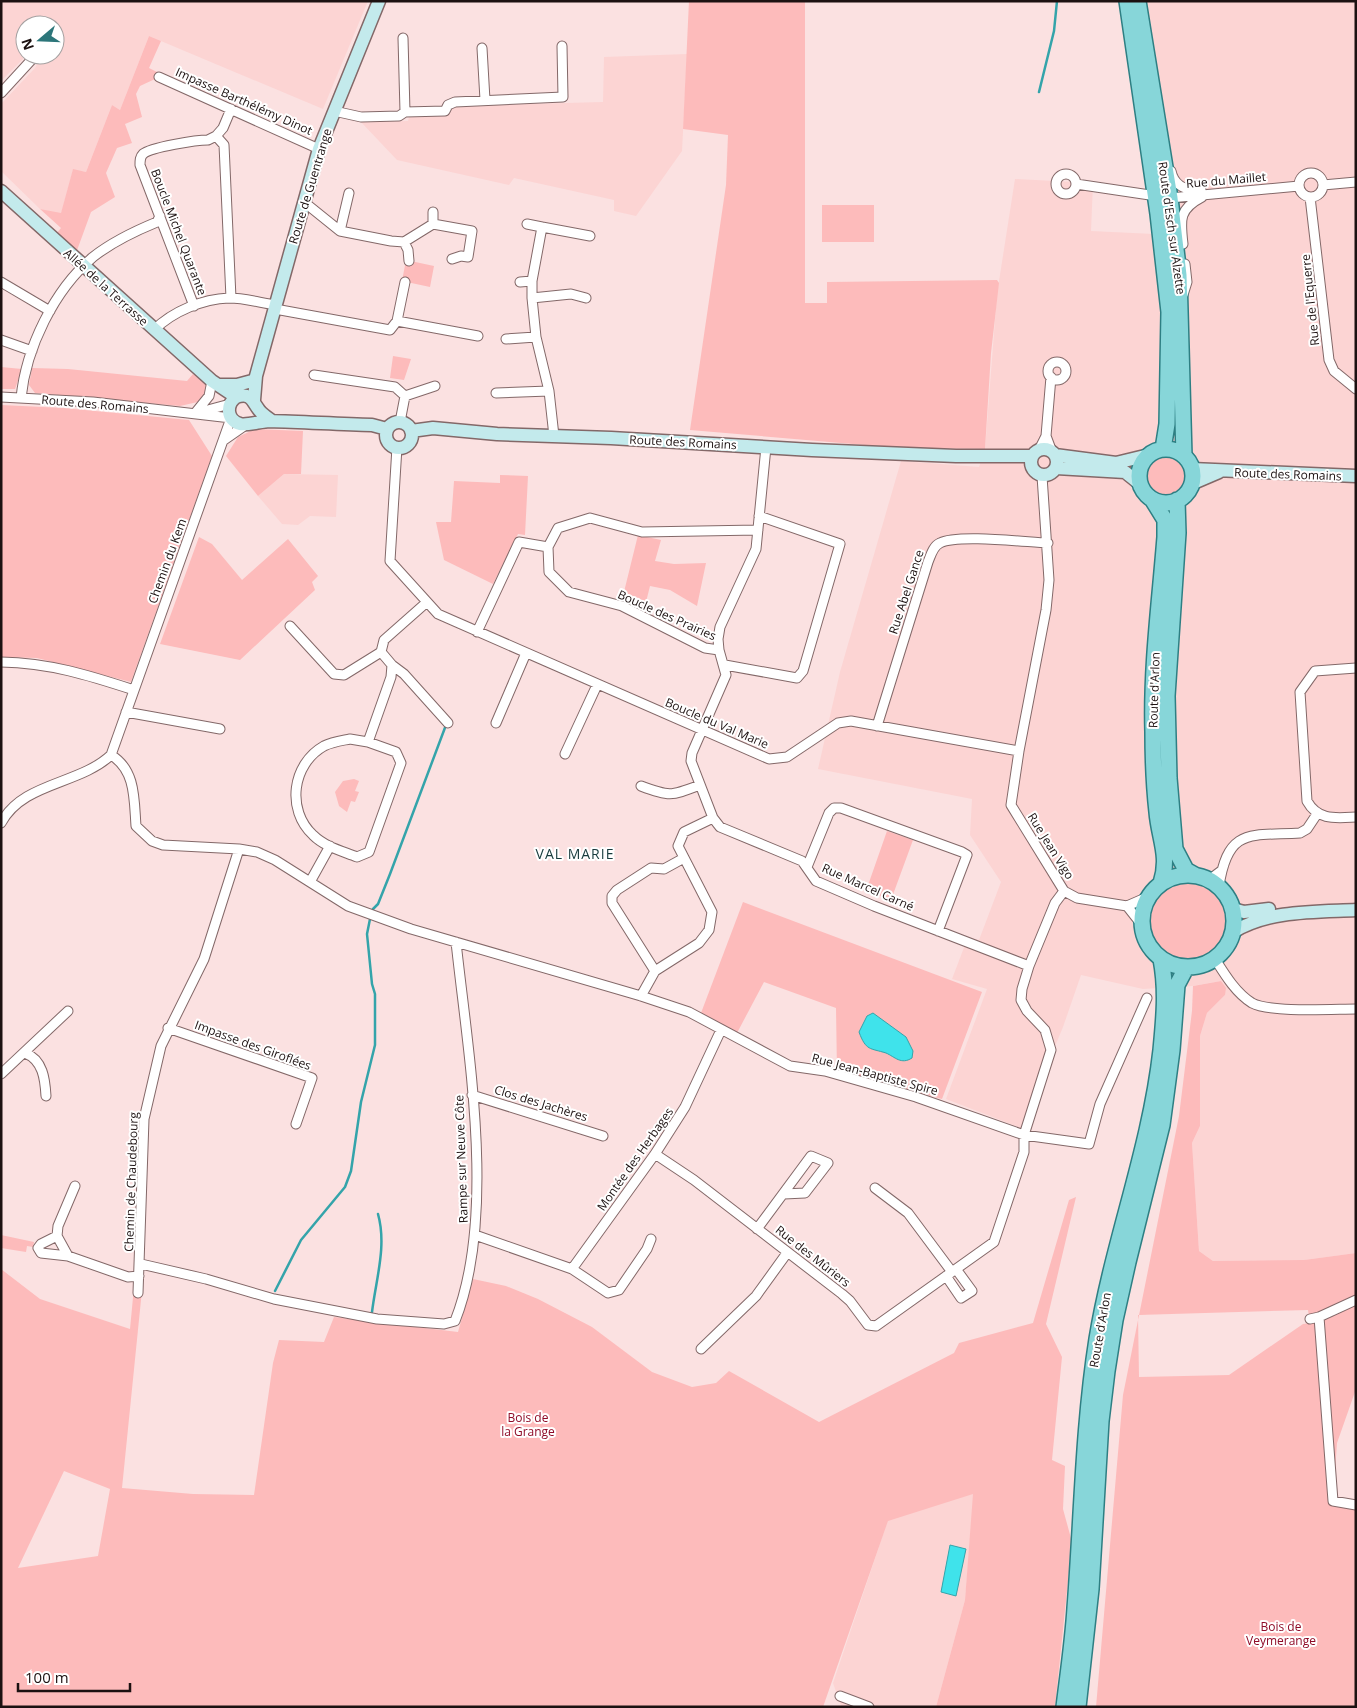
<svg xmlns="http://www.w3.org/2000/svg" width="1357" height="1708" viewBox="0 0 1357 1708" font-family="'Open Sans',sans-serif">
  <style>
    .built { fill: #fcd4d3 }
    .green { fill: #fdbbbb; fill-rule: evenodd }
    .water { fill: #3fe3eb; stroke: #34a4aa }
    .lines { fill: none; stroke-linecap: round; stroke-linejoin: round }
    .stream { stroke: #34a4aa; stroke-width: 2.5 }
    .street-casing { stroke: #836868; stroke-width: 11 }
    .secondary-casing { stroke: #836868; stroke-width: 15 }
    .primary-casing { stroke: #2e7f83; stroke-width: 18 }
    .street { stroke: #fff; stroke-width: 9 }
    .secondary { stroke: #c3eaec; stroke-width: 12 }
    .primary { stroke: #87d6d9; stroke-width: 15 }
    .labels { text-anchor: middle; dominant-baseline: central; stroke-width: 4; stroke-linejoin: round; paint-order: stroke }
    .street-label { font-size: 12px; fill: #1c1111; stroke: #fff }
    .park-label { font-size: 12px; fill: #8e0b27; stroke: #fff }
    .neighbourhood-label { font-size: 14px; letter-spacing: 1px; fill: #173a3c; stroke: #fff }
  </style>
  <rect width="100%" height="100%" fill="#fbe1e1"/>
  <path class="built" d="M1 1H368L323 109 149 36 120 110 112 105 86 172 73 170 61 214 40 209 1 171V104L35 68 40 59 34 55H55V25H25V55H27L1 81Z
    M1120 1H1356V1253L1304 1260 1213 1261 1199 1251 1192 1143 1200 1126V1036L1207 1013 1225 995 1221 981 1192 986 1143 989 1081 975 1063 1027 1021 1128 946 1099 987 989 952 979 968 937 979 940 1001 882 970 835 972 799 818 769 840 672 901 461 979 467 985 450 997 294 1015 179 1093 183 1091 231 1154 234Z
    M687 54 682 151 636 216 614 211V200L514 178 509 185 397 160 361 122 408 121 410 114 453 106 603 102 604 57Z
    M284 474 338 475 336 517 310 516 298 525 282 524 258 496Z
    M974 1493 965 1600 936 1707 841 1706 833 1683 888 1520Z"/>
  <path class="green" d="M689 1H805V303H827V282L997 280 999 283 991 353 985 449 900 448 690 430 726 185 728 135 683 129Z
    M149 36 161 41 149 68 157 72 155 79 140 86 136 94 142 117 125 124 132 143 117 148 106 173 115 197 91 212 76 253 56 234 61 228 40 209 61 213 73 169 86 172 112 105 120 110Z
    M822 205H874V242H822Z
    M406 260 434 266 430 287 402 281Z
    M393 356 411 359 404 380 390 378Z
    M1 367 22 369 15 389H1Z
    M32 368 68 369 187 381 193 374 205 384 208 392 202 401 180 406 35 393 29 385Z
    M1 405 64 408 189 420 212 456 131 682 37 658 1 657Z
    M255 429 303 431 301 474H284L258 496 226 456 238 437Z
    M1144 475a22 22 0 1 1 44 0a22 22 0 1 1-44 0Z
    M500 475 528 476 525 535 518 534 493 584 444 560 436 522H451L454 481 500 483Z
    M638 535 661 540 655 561 674 564 706 563 697 606 670 590 650 586 645 606 622 600Z
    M199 537 212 544 242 580 288 539 318 576 312 582 315 590 240 660 160 644Z
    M354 779 359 781 355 791 359 792 355 802 351 801 347 812 339 806 335 792 343 781Z
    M887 831 913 840 891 900 866 891Z
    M1148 923a41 41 0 1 1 82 0a41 41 0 1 1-82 0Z
    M743 902 982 992 942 1099 837 1072 836 1008 764 982 737 1033 701 1013Z
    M1221 981 1226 988 1225 995 1207 1013 1200 1036V1126L1192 1143 1199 1251 1213 1261 1304 1260 1356 1253V1389L1337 1443 1333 1501 1356 1505V1707H1096L1123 1395 1179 1116 1192 1011 1193 986ZM1308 1310 1310 1323 1303 1324 1229 1375 1139 1377 1138 1315Z
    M1076 1197 1046 1324 1062 1357 1052 1460 1065 1466 1063 1509 1072 1542 1055 1707H936L965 1600 973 1494 888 1521 823 1707H1V1269L40 1299 130 1329 134 1287 142 1290 122 1488 193 1494 254 1495 273 1363 279 1340 324 1342 334 1317 458 1332 473 1279 506 1286 538 1299 592 1327 652 1372 692 1387 716 1383 729 1371 819 1422 954 1353 959 1343 1033 1323 1069 1200ZM64 1471 110 1489 98 1556 18 1568Z
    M1 1235 34 1242 33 1247 27 1246 26 1252 1 1248Z"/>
  <path class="water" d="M873 1013 906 1037 913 1051 912 1058C901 1065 895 1057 886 1053 870 1048 866 1051 859 1032L867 1016Z
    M950 1545 966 1549 956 1596 941 1592Z"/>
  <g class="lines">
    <path class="stream" d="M1039 92 1054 31 1057 1
      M373 909 378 904 390 874 446 725
      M275 1291 301 1240 345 1187 351 1171 361 1102 375 1045V994L372 984 367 934 370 919
      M372 1312C376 1279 387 1246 378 1214"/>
    <g class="street-casing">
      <path id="street" d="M403 38 405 112
        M482 48 485 100
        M159 77 319 149
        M1 93 35 56
        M334 111 361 117 399 116 405 112 445 111 448 105 455 102 563 97 562 46
        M1171 171C1174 186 1187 191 1201 190
        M1299 185a12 12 0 1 1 24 0a12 12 0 1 1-24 0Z
        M1056 184a10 10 0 1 1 20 0a10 10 0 1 1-20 0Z
        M1076 184 1170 198 1299 186
        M1323 185 1356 182
        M1310 197 1329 360 1334 371 1356 389
        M304 202 340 231 391 241 404 242 408 250 409 261
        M433 224V212
        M527 224 542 227
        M340 231 349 193
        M404 242 433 224 472 231 468 257 461 256 452 259
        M1183 244C1180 219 1179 209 1202 197
        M1 282 50 311
        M520 282 532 281
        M1183 295 1187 282 1185 264
        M231 298 224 145 216 136 223 128 231 109
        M532 298 571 294 586 298
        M194 306 140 165C140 160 140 157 143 154 151 147 197 140 208 140L216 136
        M275 309 390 330 397 321 405 282
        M397 321 478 336
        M154 330C173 311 203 299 229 298 245 298 261 303 276 305
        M506 339 536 337
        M1 340 32 351
        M1048 371a9 9 0 1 1 18 0a9 9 0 1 1-18 0Z
        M314 375 395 387 405 396
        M1051 377 1046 436 1052 452
        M496 393 549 391
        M1 397 93 402 231 418 111 755C79 785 23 782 1 823
        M21 398C26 348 54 290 93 257 112 242 135 231 157 222L160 216
        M204 411 230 404
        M196 412 209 396 212 381
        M400 422 405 396 435 386
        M554 436 549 391 536 337 532 298V281L542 227 590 236
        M224 440 247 424
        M397 447 390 561 438 614 769 759 787 757 838 723 851 721 1019 751
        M766 447 756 549 720 627 718 639 719 650 726 675 692 753 691 761 713 818 720 827 802 861 816 881 874 906 1029 966
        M1039 450 1046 436
        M1042 476 1049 580 1046 610 1019 751 1011 805 1064 891 1077 898 1127 906 1150 896
        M290 626 334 674 344 675 381 652
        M477 632 519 542 548 547
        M719 650 705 648 622 606 569 592 549 572 548 547 558 528 590 518 642 532 758 530
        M1 662C50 663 88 675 134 690
        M392 665 404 674 448 723
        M725 665 797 678 803 671 840 544 759 516
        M1356 668 1315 671 1300 692 1307 801C1318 821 1336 818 1356 817
        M126 712 220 729
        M496 723 526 653
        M877 726 928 562C931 555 933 546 940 543 957 534 1025 542 1048 543
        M350 739 368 742 396 752 401 763 369 852 357 857C342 851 325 847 313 835 286 810 292 764 324 746 332 742 340 741 350 739Z
        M368 742 391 677 392 665 381 652 384 640 427 602
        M565 754 597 685
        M111 755C136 770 134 800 136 826L152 841 163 845 239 849 257 852 275 860 348 906 411 929 641 996 689 1012 790 1066 825 1071 916 1097 1024 1135 1089 1144 1100 1104 1147 998
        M641 786C670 797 671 796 700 785
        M807 867 829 813 834 808H841L962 852 967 855 938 931
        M1209 880 1221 871
        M310 882 330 846
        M1219 886C1228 827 1250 836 1300 833L1307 829 1317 814
        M1127 906 1142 925
        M1215 959C1225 975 1236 993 1252 1003 1270 1013 1334 1009 1356 1009
        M655 971 612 903V896L617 890 651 868 664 869 684 858
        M641 996 655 971 699 943 709 930 712 912 678 846 684 832 713 818
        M168 1028 312 1078 296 1124
        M25 1053C43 1060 45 1079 46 1096
        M1 1074 68 1011
        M472 1095 603 1136
        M655 1154 694 1180 842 1294 850 1301 868 1325 876 1326 994 1242 1024 1152V1135L1051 1050 1045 1030 1027 1011 1021 1000 1022 989 1029 966 1055 903 1064 891
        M875 1188 908 1213 952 1272
        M757 1229 811 1156 828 1163 805 1193 784 1194
        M475 1235 572 1269 608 1293 619 1290 647 1249 651 1239
        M57 1236 41 1244 38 1248 41 1253 68 1256 128 1277 139 1276
        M68 1256 57 1236 58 1226 75 1186
        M141 1264 206 1279 274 1299 377 1319 444 1324 455 1321C497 1215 468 1054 456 942
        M572 1269 655 1154 685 1107 721 1030
        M946 1276 961 1298 972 1291 956 1269
        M138 1293 144 1119 161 1046 204 959 239 849
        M1319 1317 1333 1501 1356 1505
        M1310 1319 1319 1317 1356 1300
        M701 1349 756 1296 787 1253
        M840 1696 869 1707"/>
    </g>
    <g class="secondary-casing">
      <path id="secondary" d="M1 191 212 381 236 397
        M218 385H237L252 381
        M254 400 256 376 319 149 379 1
        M272 421C268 418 262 414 259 410 252 401 251 392 236 397 226 404 226 420 240 424 246 426 262 421 270 421 304 422 338 424 372 425L387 429
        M386 435a13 13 0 1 1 26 0a13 13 0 1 1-26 0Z
        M411 431 433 428 497 434 611 438 812 450 956 456H1032
        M1031 462a13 13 0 1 1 26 0a13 13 0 1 1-26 0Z
        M1055 455 1116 463 1149 455
        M1056 468 1125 472 1140 484
        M1192 469 1356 476
        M1191 484 1219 472
        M1233 909 1244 912 1269 909
        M1233 932C1269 910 1315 912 1356 910"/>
    </g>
    <g class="primary-casing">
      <path id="primary" d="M1127 1 1158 214 1169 312 1167 424 1163 449
        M1138 1 1170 198 1179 275 1184 456
        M1139 476a27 27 0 1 1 54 0a27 27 0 1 1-54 0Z
        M1152 499 1165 520V537C1160 601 1151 667 1153 732 1153 758 1154 785 1157 812 1159 838 1170 856 1161 883
        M1177 500 1178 533 1167 696 1169 778 1175 849 1186 870 1195 875
        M1142 921a46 46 0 1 1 92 0a46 46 0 1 1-92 0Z
        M1064 1707C1068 1674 1073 1641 1075 1608 1082 1519 1083 1428 1097 1339 1113 1241 1150 1149 1161 1050 1164 1019 1167 990 1161 959
        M1078 1707 1091 1589 1101 1421 1107 1371 1115 1320 1128 1262 1162 1125 1172 1050 1177 985 1186 968"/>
    </g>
    <use href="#street" class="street"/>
    <use href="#secondary" class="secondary"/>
    <use href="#primary" class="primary"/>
  </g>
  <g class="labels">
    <g class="street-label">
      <text transform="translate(244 101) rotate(24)">Impasse Barthélémy Dinot</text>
      <text transform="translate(1226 180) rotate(-5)">Rue du Maillet</text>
      <text transform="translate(310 186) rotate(-73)">Route de Guentrange</text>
      <text transform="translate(1172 228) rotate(82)">Route d'Esch sur Alzette</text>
      <text transform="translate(179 232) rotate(69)">Boucle Michel Quarante</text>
      <text transform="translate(106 287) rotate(42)">Allée de la Terrasse</text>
      <text transform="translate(1310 300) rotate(-96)">Rue de l'Equerre</text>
      <text transform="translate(95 404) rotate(5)">Route des Romains</text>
      <text transform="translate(683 442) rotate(3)">Route des Romains</text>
      <text transform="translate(1288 474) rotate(2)">Route des Romains</text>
      <text transform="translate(167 561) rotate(-70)">Chemin du Kem</text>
      <text transform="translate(906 592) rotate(-72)">Rue Abel Gance</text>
      <text transform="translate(667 615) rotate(24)">Boucle des Prairies</text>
      <text transform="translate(1154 690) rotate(-88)">Route d'Arlon</text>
      <text transform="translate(717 723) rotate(23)">Boucle du Val Marie</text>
      <text transform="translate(1051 846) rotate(58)">Rue Jean Vigo</text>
      <text transform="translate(868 887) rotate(24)">Rue Marcel Carné</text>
      <text transform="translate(253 1045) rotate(20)">Impasse des Giroflées</text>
      <text transform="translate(875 1074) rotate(15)">Rue Jean-Baptiste Spire</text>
      <text transform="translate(541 1103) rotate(17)">Clos des Jachères</text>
      <text transform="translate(461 1159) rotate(-92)">Rampe sur Neuve Côte</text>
      <text transform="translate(635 1159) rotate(-55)">Montée des Herbages</text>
      <text transform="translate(131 1182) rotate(-88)">Chemin de Chaudebourg</text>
      <text transform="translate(813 1256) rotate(38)">Rue des Mûriers</text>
      <text transform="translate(1100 1330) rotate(-80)">Route d'Arlon</text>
    </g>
    <g class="park-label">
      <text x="528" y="1417">Bois de<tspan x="528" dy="14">la Grange</tspan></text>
      <text x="1281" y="1626">Bois de<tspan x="1281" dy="14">Veymerange</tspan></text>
    </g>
    <g class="neighbourhood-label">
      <text x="575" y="853">VAL MARIE</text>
    </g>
  </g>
  <rect width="1357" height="1708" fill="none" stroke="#1c1111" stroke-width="5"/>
  <g transform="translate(40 40) rotate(251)"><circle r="24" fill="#ffffff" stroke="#a4a0a0"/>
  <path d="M0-4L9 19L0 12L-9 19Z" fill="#2c767a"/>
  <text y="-8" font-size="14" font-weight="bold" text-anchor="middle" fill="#1c1111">N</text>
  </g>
  <path d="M18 1683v8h112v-8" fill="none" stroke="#1c1111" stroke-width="2.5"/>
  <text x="25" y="1683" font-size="15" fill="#1c1111" stroke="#ffffff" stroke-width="4" paint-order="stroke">100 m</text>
</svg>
